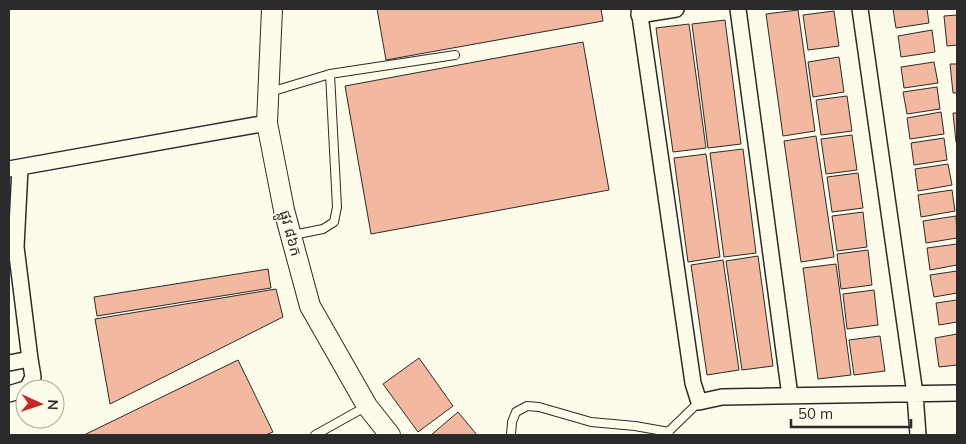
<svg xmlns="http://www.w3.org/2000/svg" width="966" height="444" viewBox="0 0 966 444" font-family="Mulish,'Noto Sans Khmer',sans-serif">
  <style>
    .building { fill: #f2b8a0; stroke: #2b2b2b }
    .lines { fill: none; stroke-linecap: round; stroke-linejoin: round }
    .lane-casing { stroke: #2b2b2b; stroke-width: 10 }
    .street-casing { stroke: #2b2b2b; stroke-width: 18 }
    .secondary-casing { stroke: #2b2b2b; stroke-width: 22 }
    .lane { stroke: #fdfbea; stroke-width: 8 }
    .street { stroke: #fdfbea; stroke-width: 15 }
    .secondary { stroke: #fdfbea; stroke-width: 20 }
    .labels { text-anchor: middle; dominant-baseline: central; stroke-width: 4; stroke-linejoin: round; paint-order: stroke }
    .street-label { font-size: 15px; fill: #2b2b2b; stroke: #fdfbea }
  </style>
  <rect width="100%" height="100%" fill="#fdfbea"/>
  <path class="building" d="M377 9H601L603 21 386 60Z
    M893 9H927L929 23 896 28Z
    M798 10 815 131 783 136 766 14Z
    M834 11 839 46 808 50 803 15Z
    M957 15V45L947 46 944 16Z
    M725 20 741 144 708 148 692 24Z
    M689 24 706 148 673 152 656 28Z
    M932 30 935 52 901 57 898 36Z
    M583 42 609 190 371 234 345 86Z
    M839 57 844 92 813 97 808 62Z
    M934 62 938 83 904 88 901 67Z
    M950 64H957V93H953Z
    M937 87 940 109 907 114 903 92Z
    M847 96 852 131 821 135 816 100Z
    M941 112 944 134 910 139 907 118Z
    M953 113H957V142H956Z
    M852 135 857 170 826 174 821 139Z
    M816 136 834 257 801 262 784 141Z
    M944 138 947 160 914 165 911 143Z
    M743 149 756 253 724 257 710 153Z
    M706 154 720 257 688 262 674 158Z
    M948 164 952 185 918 191 915 169Z
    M858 173 863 208 832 212 827 177Z
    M952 190 955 211 921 217 918 195Z
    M863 212 867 247 837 251 832 216Z
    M956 216 957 238 926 243 923 221Z
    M957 244V265L930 270 927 248Z
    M868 250 872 285 841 289 837 254Z
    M758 256 773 366 742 370 726 261Z
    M723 260 739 370 707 375 691 265Z
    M836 264 851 375 818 379 803 268Z
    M268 269 271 288 97 316 94 297Z
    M957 271V293L934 297 930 275Z
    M276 289 283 317 110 404 95 319Z
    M874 290 878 325 847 329 843 294Z
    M957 300V322L939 325 936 303Z
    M957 334V365L939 367 935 338Z
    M880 336 885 371 854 375 849 340Z
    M419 358 453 406 418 432 383 384Z
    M238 360 273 432 265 435H84Z
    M458 412 477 435H431Z"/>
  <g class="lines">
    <g class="lane-casing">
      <path id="lane" d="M270 92 330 74 455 55
        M293 235 323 229 334 222 337 207 330 74
        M315 435 367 406
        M511 435 512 422 516 412 527 406 539 407 591 422 635 426 669 432
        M665 435 699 402"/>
    </g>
    <g class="street-casing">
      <path id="street" d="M639 9 693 383 699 402 722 397 957 393
        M738 9 790 396
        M860 9 915 394 918 435
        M639 15 676 9
        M9 169 267 123
        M9 363 30 359 16 247 20 168
        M25 389H27L33 377 30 359
        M9 394 25 389"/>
    </g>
    <g class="secondary-casing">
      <path id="secondary" d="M272 9 267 123 284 210 310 306 367 406 390 435"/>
    </g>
    <use href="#lane" class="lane"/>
    <use href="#street" class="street"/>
    <use href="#secondary" class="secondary"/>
  </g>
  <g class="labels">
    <g class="street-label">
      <text transform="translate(291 233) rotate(75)">ផ្លូវ ៨៦ក</text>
    </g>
  </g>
  <rect width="966" height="444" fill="none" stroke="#2b2b2b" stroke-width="20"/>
  <g transform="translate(40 404) rotate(93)"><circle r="24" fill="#fdfbea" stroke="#a9a89e"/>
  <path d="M0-4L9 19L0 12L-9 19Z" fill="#c62828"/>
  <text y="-8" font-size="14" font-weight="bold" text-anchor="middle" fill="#2b2b2b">N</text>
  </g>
  <path d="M791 419v8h120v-8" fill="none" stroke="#2b2b2b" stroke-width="2.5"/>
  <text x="798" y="419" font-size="15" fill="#2b2b2b" stroke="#fdfbea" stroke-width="4" paint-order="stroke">50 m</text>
</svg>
